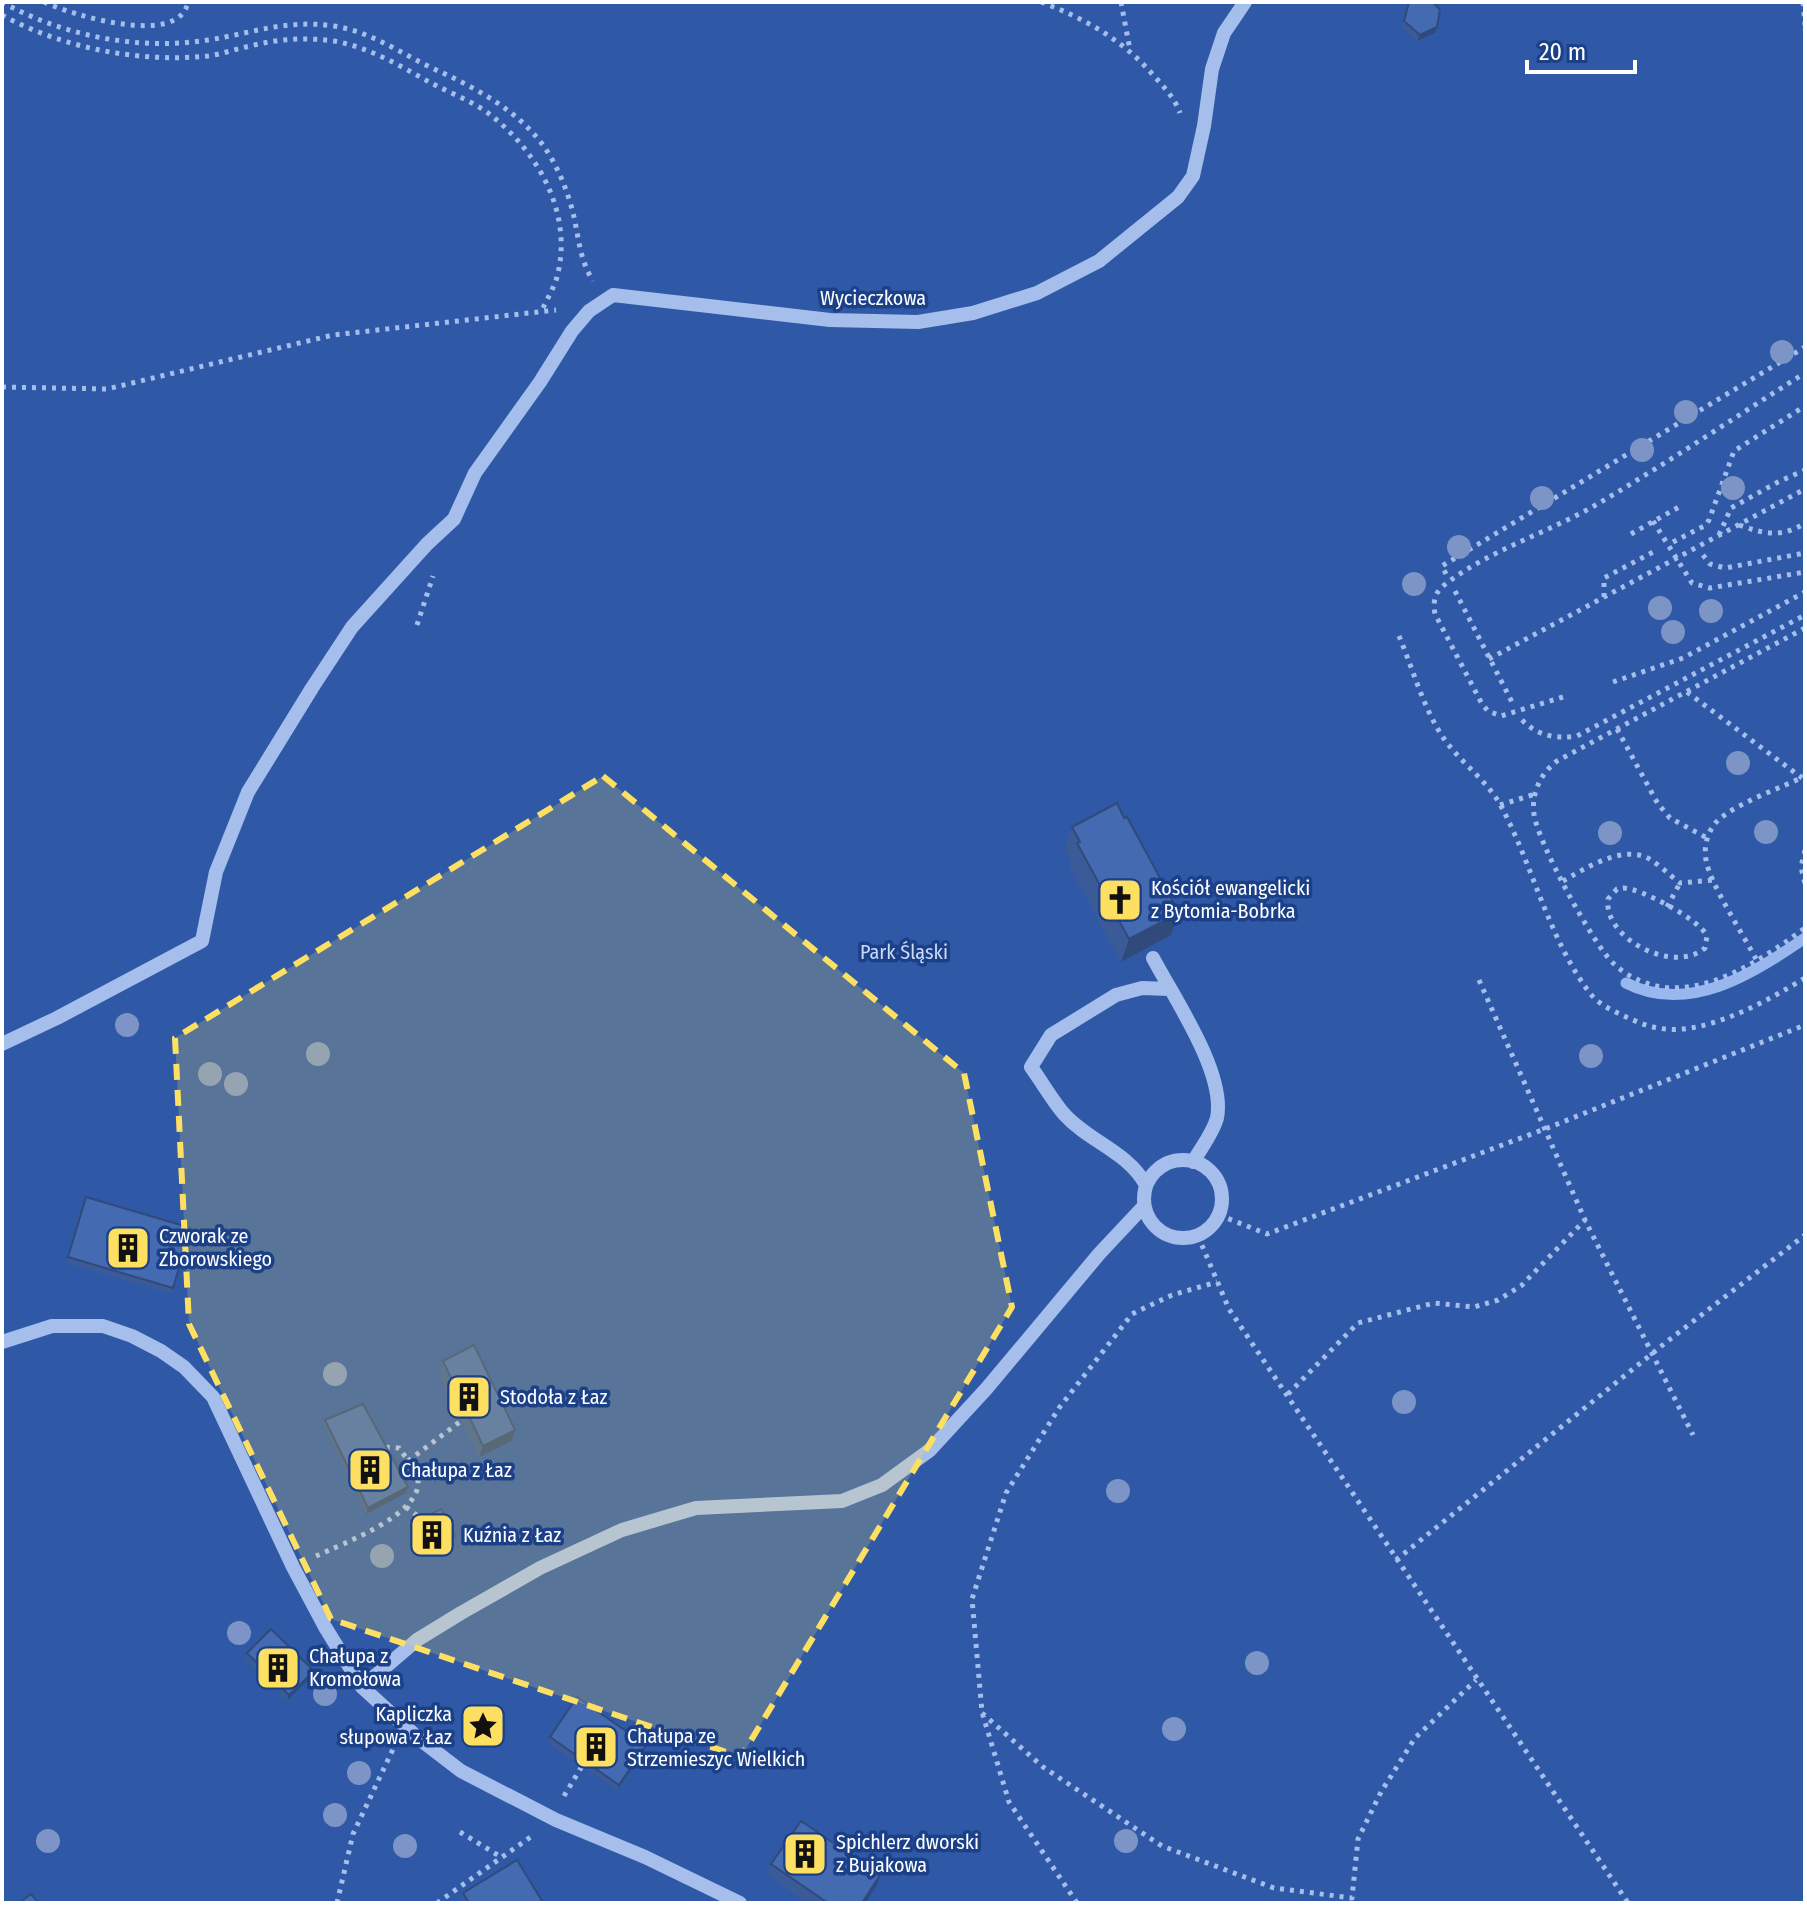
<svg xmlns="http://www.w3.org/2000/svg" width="1807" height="1905" viewBox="0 0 1807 1905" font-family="'Fira Sans Condensed',sans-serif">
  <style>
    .green { fill: #2f59a6 }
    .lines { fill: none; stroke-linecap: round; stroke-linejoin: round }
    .stream { stroke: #98b7ee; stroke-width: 11 }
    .path { stroke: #a5beec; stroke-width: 5; stroke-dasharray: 4 6; stroke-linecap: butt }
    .minor { stroke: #a5beec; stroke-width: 14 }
    .tree { fill: #7c95c6 }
    .wall { fill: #3a5b98 }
    .shaded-wall { fill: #304a7c }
    .building { fill: #446ab1; stroke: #304a7c; stroke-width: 2 }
    .marked { fill: #fddf62; fill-opacity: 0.2; stroke: #fddf62; stroke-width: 6; stroke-dasharray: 16 10; stroke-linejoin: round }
    .labels { text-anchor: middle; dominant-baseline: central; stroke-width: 7; stroke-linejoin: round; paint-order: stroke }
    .street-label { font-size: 20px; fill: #fff; stroke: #1c4088 }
    .poi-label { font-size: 20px; fill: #fff; stroke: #1c4088; text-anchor: start }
    .park-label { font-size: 20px; fill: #cadbf9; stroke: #1c4088 }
  </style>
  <rect width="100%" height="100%" fill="#1c4088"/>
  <path class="green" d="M2 2H1805V1903H2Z"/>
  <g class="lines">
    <path class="stream" d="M1626 983C1688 1015 1754 974 1805 938"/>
    <path class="path" d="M2 2C63 36 139 51 208 40 254 33 285 19 334 26 372 32 400 53 434 69 472 86 512 107 539 140 556 161 568 191 574 217 579 240 580 260 593 281
      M44 2C72 15 179 48 188 2
      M1041 2C1086 19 1123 40 1155 77 1165 88 1175 99 1180 113
      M1121 2 1130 50
      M1803 2 1805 25
      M2 15C62 48 140 63 208 56 222 54 236 49 250 46 278 39 305 37 334 41 368 47 399 65 429 82 448 92 470 100 488 113 537 150 574 213 557 277 554 288 547 299 542 310
      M2 387 107 389 333 335 556 310
      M1653 521 1692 583 1710 588 1805 572
      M1739 525C1764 534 1782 538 1805 523
      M1631 534 1679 507
      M1719 535 1731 508 1778 482 1805 470
      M1673 542 1706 525 1709 520 1734 451 1805 406
      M1703 555 1710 564 1725 568 1805 553
      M1446 574 1442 566 1805 347
      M1455 591 1513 704
      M1604 597V578L1657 550
      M417 625 433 576
      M1805 628 1557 761C1541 773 1531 793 1534 814 1537 841 1593 944 1613 963 1626 976 1644 984 1662 987 1712 994 1767 956 1805 928
      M1399 636C1412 667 1422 703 1439 731 1456 760 1485 777 1501 806 1533 866 1548 937 1589 992 1598 1004 1611 1010 1624 1016 1635 1021 1646 1026 1658 1028 1704 1037 1767 1001 1805 978
      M1489 659 1805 489
      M1613 682 1683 658 1805 592
      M1687 692 1802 778
      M1563 697 1501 716 1488 711 1482 704 1435 614C1433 603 1434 594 1443 586 1487 551 1545 534 1594 506 1666 464 1735 417 1805 373
      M1522 720C1538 736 1555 739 1577 736L1805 615
      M1617 729 1658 804 1670 818 1707 838
      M1500 805 1535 794
      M1805 850 1801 867 1805 884
      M1563 881C1584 869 1617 848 1643 856 1655 860 1669 875 1680 883L1714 880
      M1623 888C1641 888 1700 920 1707 936L1705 948C1673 975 1603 938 1608 899L1617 889Z
      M1667 907 1680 883
      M1756 959C1744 936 1709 882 1706 860 1703 845 1709 826 1722 817 1746 799 1779 789 1805 776
      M1479 980 1585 1220 1693 1435
      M1219 1215 1267 1234 1550 1127 1805 1025
      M1198 1236 1229 1309 1628 1903
      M1288 1394 1358 1323 1434 1303 1474 1307 1498 1300 1521 1286 1585 1220
      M408 1461 461 1421
      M406 1507 424 1521
      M316 1556C342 1544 421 1515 418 1481 417 1470 405 1457 399 1448L383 1447
      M1396 1560 1669 1340 1805 1235
      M982 1713 1043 1767 1162 1846 1274 1888 1352 1898 1358 1839 1381 1792 1415 1738 1476 1680
      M564 1796 582 1766
      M460 1832 501 1857
      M337 1903 353 1834 394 1747
      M437 1903 532 1836
      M1077 1903 1009 1802 982 1712 972 1599 1006 1493 1059 1408 1132 1314 1172 1295 1217 1282"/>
    <path class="minor" d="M1153 958C1174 998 1226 1073 1217 1118 1213 1133 1201 1148 1193 1162
      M2 1044 57 1018 202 941 216 872 248 792 312 688 352 627 427 544 454 519 475 473 540 382 572 331 589 311 613 295 830 320 918 322 973 313 1037 293 1099 261 1178 197 1193 176 1204 126 1212 69 1224 33 1245 2
      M1144 1199a39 39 0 1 1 78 0a39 39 0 1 1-78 0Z
      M1146 1185C1127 1151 1089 1142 1064 1114 1052 1100 1042 1082 1031 1067L1051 1035 1116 995 1142 988 1169 989
      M2 1342 52 1326H103L132 1336 161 1351 184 1367 213 1397 293 1567 325 1627 362 1687 418 1738 461 1771 556 1820 645 1857 740 1903
      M362 1687 417 1640 461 1613 540 1568 622 1530 696 1508 842 1501 882 1485 930 1450 987 1388 1099 1254 1144 1206"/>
  </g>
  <g class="tree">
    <circle cx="1782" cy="352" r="12"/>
    <circle cx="1686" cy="412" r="12"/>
    <circle cx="1642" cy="450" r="12"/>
    <circle cx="1733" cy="488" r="12"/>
    <circle cx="1542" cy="498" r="12"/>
    <circle cx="1459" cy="547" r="12"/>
    <circle cx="1414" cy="584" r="12"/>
    <circle cx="1660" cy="608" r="12"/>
    <circle cx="1711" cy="611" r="12"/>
    <circle cx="1673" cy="632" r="12"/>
    <circle cx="1738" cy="763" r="12"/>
    <circle cx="1766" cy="832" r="12"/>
    <circle cx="1610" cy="833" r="12"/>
    <circle cx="127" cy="1025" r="12"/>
    <circle cx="318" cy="1054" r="12"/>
    <circle cx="1591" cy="1056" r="12"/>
    <circle cx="210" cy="1074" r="12"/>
    <circle cx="236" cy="1084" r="12"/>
    <circle cx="335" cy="1374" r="12"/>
    <circle cx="1404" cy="1402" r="12"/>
    <circle cx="1118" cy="1491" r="12"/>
    <circle cx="382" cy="1556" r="12"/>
    <circle cx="239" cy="1633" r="12"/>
    <circle cx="1257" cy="1663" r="12"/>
    <circle cx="325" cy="1694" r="12"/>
    <circle cx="1174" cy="1729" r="12"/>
    <circle cx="359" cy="1773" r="12"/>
    <circle cx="335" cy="1815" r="12"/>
    <circle cx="48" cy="1841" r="12"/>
    <circle cx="1126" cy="1841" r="12"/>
    <circle cx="405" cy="1846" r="12"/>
  </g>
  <path class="wall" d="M1408 2 1437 27 1435 33 1417 41 1402 27Z
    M1072 827 1171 935 1121 962 1069 866 1071 862 1064 850Z
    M1804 1066H1805V1079L1802 1072Z
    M86 1197 191 1228 171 1294 66 1263Z
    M443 1361 515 1430 511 1441 479 1457 438 1373Z
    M325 1420 408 1487 406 1493 366 1514 323 1425Z
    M413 1523 453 1542 425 1557 411 1529Z
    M247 1653 314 1671 311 1677 287 1701 245 1659Z
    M550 1737 644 1751 617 1790 548 1743Z
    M771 1864 876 1887 865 1903H807L767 1875Z
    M463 1893 541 1903H459Z"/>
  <path class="shaded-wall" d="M1437 27 1435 33 1417 41 1420 35Z
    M1179 913 1171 935 1121 962 1129 939Z
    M515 1430 511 1441 479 1457 483 1446Z
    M408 1487 406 1493 366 1514 368 1508Z
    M455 1536 453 1542 425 1557 427 1551Z
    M314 1671 311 1677 287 1701 289 1695Z
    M646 1745 644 1751 617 1790 619 1785Z
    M880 1875 876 1887 865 1903H862Z"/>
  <path class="building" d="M1409 2H1433L1440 10 1437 27 1420 35 1404 21Z
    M1117 803 1124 818 1127 817 1179 913 1129 939 1077 843 1080 842 1072 827Z
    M86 1197 191 1228 173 1288 68 1257Z
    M474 1345 515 1430 483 1446 443 1361Z
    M363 1404 408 1487 368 1508 325 1420Z
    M441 1509 455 1536 427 1551 413 1523Z
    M271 1629 314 1671 289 1695 247 1653Z
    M577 1697 646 1745 619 1785 550 1737Z
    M801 1821 880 1875 862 1903H828L771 1864Z
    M517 1860 542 1901 539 1903H469L463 1893Z
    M31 1894 38 1903H19Z"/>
  <path class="marked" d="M603 776 964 1073 1012 1307 741 1757 331 1619 189 1324 175 1038Z"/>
  <defs>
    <g id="church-square" transform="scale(2.3)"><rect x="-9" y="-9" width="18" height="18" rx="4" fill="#fddf62" stroke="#1c4088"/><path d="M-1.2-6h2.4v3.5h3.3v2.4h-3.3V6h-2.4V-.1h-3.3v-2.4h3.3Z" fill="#111"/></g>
    <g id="building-square" transform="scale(2.3)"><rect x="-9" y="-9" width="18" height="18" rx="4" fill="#fddf62" stroke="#1c4088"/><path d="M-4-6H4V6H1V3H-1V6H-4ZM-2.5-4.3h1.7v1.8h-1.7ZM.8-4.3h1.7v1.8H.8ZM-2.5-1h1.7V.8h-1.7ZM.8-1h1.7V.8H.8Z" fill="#111"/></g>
    <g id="sight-square" transform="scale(2.3)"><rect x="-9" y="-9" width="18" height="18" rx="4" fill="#fddf62" stroke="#1c4088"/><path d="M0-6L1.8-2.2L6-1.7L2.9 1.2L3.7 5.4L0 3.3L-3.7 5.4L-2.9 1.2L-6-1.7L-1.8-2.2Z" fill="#111"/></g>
  </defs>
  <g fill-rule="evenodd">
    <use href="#church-square" x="1120" y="900"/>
    <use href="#building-square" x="128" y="1248"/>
    <use href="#building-square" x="469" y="1397"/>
    <use href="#building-square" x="370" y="1470"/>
    <use href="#building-square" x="432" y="1535"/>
    <use href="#building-square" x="278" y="1668"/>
    <use href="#sight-square" x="483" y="1726"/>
    <use href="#building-square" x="596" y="1747"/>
    <use href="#building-square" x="805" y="1854"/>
  </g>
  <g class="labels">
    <g class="street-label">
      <text x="873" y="298">Wycieczkowa</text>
    </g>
    <g class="poi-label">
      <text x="1151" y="888">Kościół ewangelicki<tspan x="1151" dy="23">z Bytomia-Bobrka</tspan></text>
      <text x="159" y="1236">Czworak ze<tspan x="159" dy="23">Zborowskiego</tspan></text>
      <text x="500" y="1397">Stodoła z Łaz</text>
      <text x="401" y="1470">Chałupa z Łaz</text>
      <text x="463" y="1535">Kuźnia z Łaz</text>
      <text x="309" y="1656">Chałupa z<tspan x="309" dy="23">Kromołowa</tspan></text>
      <text x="452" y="1714" text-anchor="end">Kapliczka<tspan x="452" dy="23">słupowa z Łaz</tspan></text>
      <text x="627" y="1736">Chałupa ze<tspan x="627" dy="23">Strzemieszyc Wielkich</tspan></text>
      <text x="836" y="1842">Spichlerz dworski<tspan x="836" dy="23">z Bujakowa</tspan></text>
    </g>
    <g class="park-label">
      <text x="904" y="952">Park Śląski</text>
    </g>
  </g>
  <rect width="1807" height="1905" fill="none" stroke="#ffffff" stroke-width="8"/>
  <path d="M1527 60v12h108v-12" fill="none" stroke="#ffffff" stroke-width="4"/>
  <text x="1539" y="60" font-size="24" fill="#ffffff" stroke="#1c4088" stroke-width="6" paint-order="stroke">20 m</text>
</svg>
